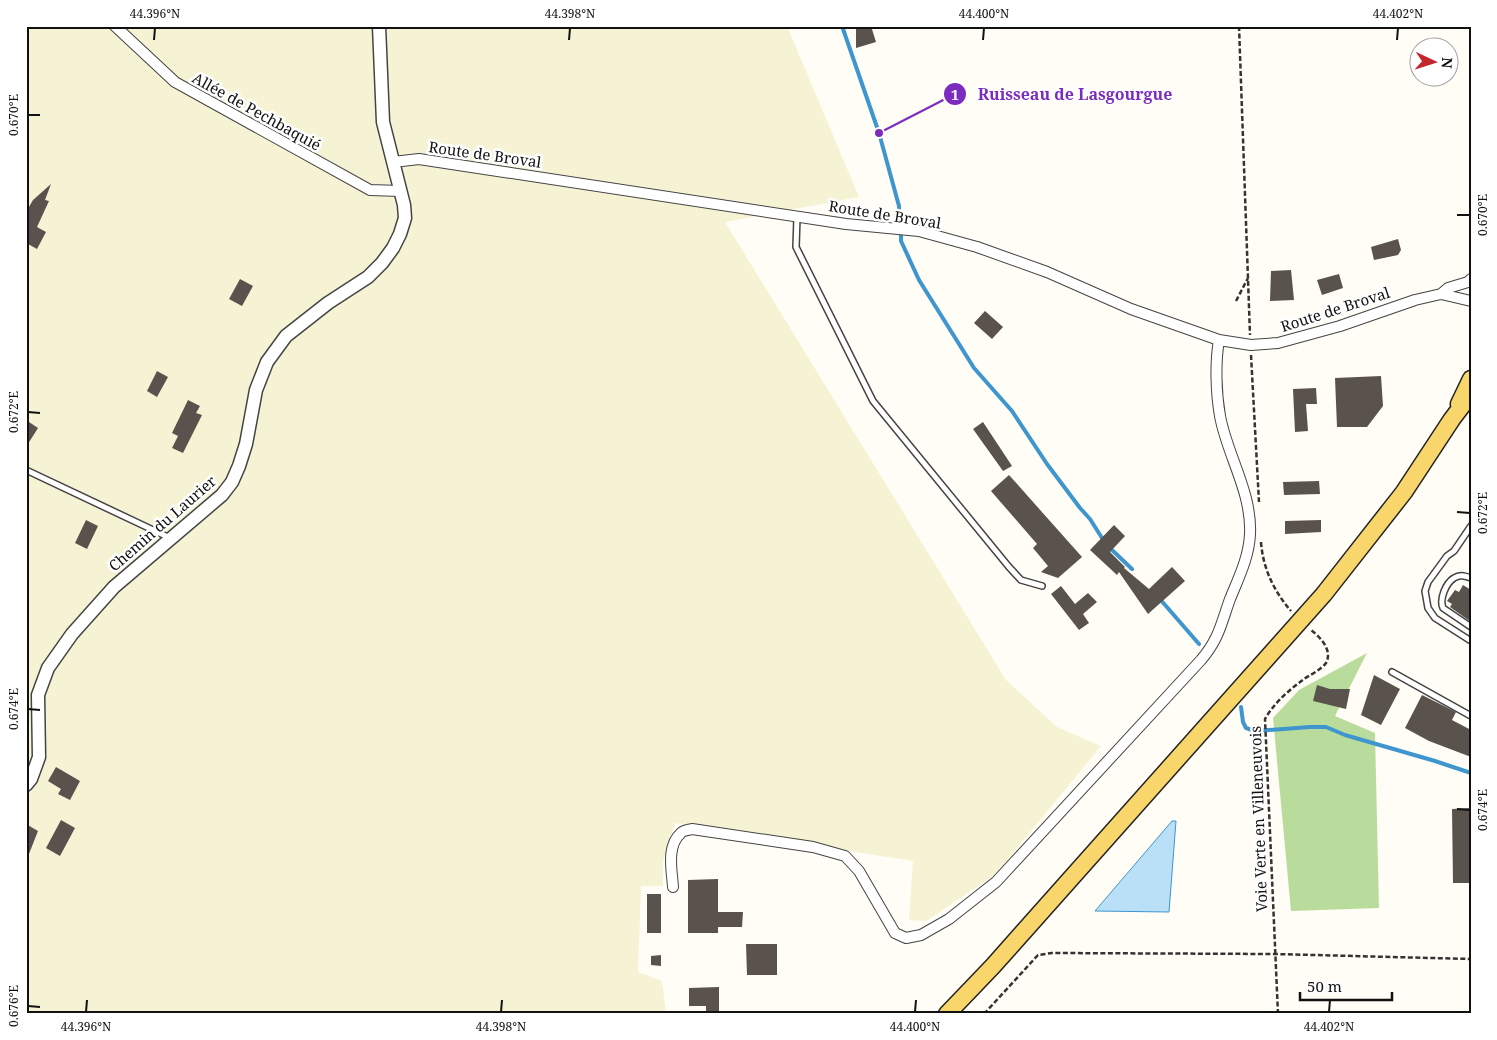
<svg xmlns="http://www.w3.org/2000/svg" width="1497" height="1040" viewBox="0 0 1497 1040" font-family="'Noto Serif',serif">
  <style>
    .farmland { fill: #f6f3d4 }
    .forest { fill: #b9dc9c }
    .water { fill: #b9e0f7; stroke: #3f96cf }
    .lines { fill: none; stroke-linecap: round; stroke-linejoin: round }
    .stream { stroke: #3f96cf; stroke-width: 4 }
    .building { fill: #5a524d }
    .service-casing { stroke: #444; stroke-width: 8 }
    .minor-casing { stroke: #444; stroke-width: 12 }
    .tertiary-casing { stroke: #444; stroke-width: 15 }
    .primary-casing { stroke: #222; stroke-width: 19 }
    .path { stroke: #333; stroke-width: 2.5; stroke-dasharray: 5 2.5; stroke-linecap: butt }
    .service { stroke: #fff; stroke-width: 5 }
    .minor { stroke: #fff; stroke-width: 10 }
    .tertiary { stroke: #fff; stroke-width: 12 }
    .primary { stroke: #f9d66b; stroke-width: 16 }
    .ticks { fill: none; stroke: #111; stroke-width: 2 }
    .labels { text-anchor: middle; dominant-baseline: central; stroke-width: 5; stroke-linejoin: round; paint-order: stroke }
    .street-label { font-size: 15px; fill: #111; stroke: #fff }
    .leader { fill: none; stroke: #7b2cbf; stroke-width: 2 }
    .callout-dot { fill: #7b2cbf; stroke: #fff; stroke-width: 2 }
    .mark-label { font-size: 15px; text-anchor: middle; font-weight: bold; fill: #fff }
    .callout-label { font-size: 16px; text-anchor: middle; font-weight: bold; fill: #7b2cbf; stroke: #fff; stroke-width: 5; stroke-linejoin: round; paint-order: stroke }
    .neatline { fill: none; stroke: #111; stroke-width: 2 }
    .ticks-label { font-size: 12px; text-anchor: middle; fill: #111 }
  </style>
  <rect width="100%" height="100%" fill="#fffdf5"/>
  <path class="farmland" d="M26 26H787L859 197 725 222 1006 680 1057 727 1101 746 995 875 926 921 909 920 913 861 675 823 663 861V886H641L638 972 662 981 666 1014H26Z"/>
  <path class="forest" d="M1367 653 1335 716 1375 733 1379 908 1291 911 1273 718 1299 690Z"/>
  <path class="water" d="M1172 821H1176L1169 912 1095 911Z"/>
  <g class="lines">
    <path class="stream" d="M842 26 879 133 899 206 900 226
      M901 235V241L919 280 974 368 1012 411 1047 464 1080 508 1090 519 1102 538
      M1112 550 1132 569
      M1159 598 1199 644
      M1241 707 1243 722 1246 728 1255 731 1310 727H1326L1345 735 1435 761 1471 773"/>
  </g>
  <path class="building" d="M856 26H871L876 42 856 48Z
    M51 184 45 200 49 201 37 227 46 232 37 249 28 244 26 248V212L33 200Z
    M1398 239 1401 250 1398 255 1374 260 1371 247Z
    M1291 270 1294 300 1270 301 1271 271Z
    M1339 274 1343 288 1322 295 1317 280Z
    M240 279 253 286 242 306 229 299Z
    M985 311 1003 327 992 339 974 323Z
    M157 371 168 377 157 397 147 391Z
    M1381 376 1383 406 1367 427H1337L1335 378Z
    M1316 388 1317 404H1306L1308 431 1295 432 1293 389Z
    M188 400 200 406 196 413 202 415 183 453 172 448 178 436 172 433Z
    M26 420 38 428 26 447Z
    M983 422 1012 466 1003 471 973 429Z
    M1009 475 1082 557 1058 578 1041 572 1048 566 1033 548 1037 544 991 491Z
    M1319 481 1320 494 1284 495 1283 482Z
    M86 520 98 526 87 549 75 543Z
    M1321 520V532L1285 534V521Z
    M1114 525 1125 536 1110 552 1125 567 1124 568 1149 589 1172 567 1185 581 1148 614 1119 572 1117 575 1090 550Z
    M1463 585 1471 590V622L1450 607 1452 604 1447 601 1455 590 1459 592Z
    M1061 586 1075 604 1088 593 1097 602 1083 614 1089 623 1079 630 1051 594Z
    M1374 675 1400 689 1381 725 1361 715Z
    M1317 685 1330 689H1350L1346 709 1313 701Z
    M1422 695 1456 712 1452 720 1471 730V757L1429 741 1405 728Z
    M56 767 80 781 70 800 58 794 61 789 48 781Z
    M1471 808V883H1453L1452 809Z
    M61 820 75 828 60 856 46 848Z
    M26 824 38 831 27 859H26Z
    M718 879V912H743L742 927H718V933H688V880Z
    M647 894H661V933H647Z
    M746 944H777V975H747Z
    M661 955V966L651 965V956Z
    M719 987V1014H706V1006H689V988Z"/>
  <g class="lines">
    <g class="service-casing">
      <path id="service" d="M797 217 796 247 873 401 1009 567 1021 580 1042 586
        M26 470 170 538
        M1471 526 1454 551 1447 556 1428 582 1425 591 1428 608 1435 618 1471 641
        M1471 578C1465 576 1460 574 1454 578 1446 583 1439 599 1443 608L1471 627
        M1392 672 1471 716"/>
    </g>
    <g class="minor-casing">
      <path id="minor" d="M115 26 175 82 370 190 400 191
        M393 162 419 159 846 224 919 231 977 247 1047 272 1131 309 1219 340 1251 345 1278 343 1340 326 1415 300 1441 294 1448 288 1468 282 1471 279
        M1441 294 1471 301
        M673 887C672 871 666 846 681 833 683 830 689 830 692 829L813 847 845 856 859 871 895 933 906 938 921 935 949 919 996 882 1201 660C1219 639 1221 624 1230 599 1239 577 1249 557 1250 534 1252 492 1227 455 1220 416 1216 393 1215 363 1219 340"/>
    </g>
    <g class="tertiary-casing">
      <path id="tertiary" d="M26 785 31 779 39 757 38 695 48 668 72 634 114 587 222 495 232 482 239 466 246 444 256 390 267 362 286 336 328 303 368 277 382 263 393 248 400 234 405 218 404 205 383 122 379 26"/>
    </g>
    <g class="primary-casing">
      <path id="primary" d="M1459 404 1471 379
        M947 1014 993 966 1324 594 1404 492 1452 419 1471 394"/>
    </g>
    <path class="path" d="M1239 26 1250 335
      M1236 301 1248 278
      M1251 355 1259 502
      M1261 542C1263 569 1274 591 1291 611
      M984 1014 1038 955 1052 953 1274 954 1471 959
      M1278 1014 1265 719C1274 703 1289 690 1304 679 1310 675 1322 669 1326 663 1333 650 1320 637 1311 630"/>
    <use href="#service" class="service"/>
    <use href="#minor" class="minor"/>
    <use href="#tertiary" class="tertiary"/>
    <use href="#primary" class="primary"/>
  </g>
  <path class="ticks" d="M154 40 155 28M569 40 570 28M983 40 984 28M1397 40 1398 28M28 115H40M1457 215H1470M28 412 40 413M1457 512 1470 513M28 709 40 710M1457 809 1470 810M28 1006 40 1007M86 1012 87 1000M501 1012 502 1000M915 1012 916 1000M1329 1012 1330 1000"/>
  <g class="labels">
    <g class="street-label">
      <text transform="translate(257 111) rotate(29)">Allée de Pechbaquié</text>
      <text transform="translate(485 154) rotate(8)">Route de Broval</text>
      <text transform="translate(885 214) rotate(9)">Route de Broval</text>
      <text transform="translate(1335 309) rotate(-18)">Route de Broval</text>
      <text transform="translate(162 523) rotate(-41)">Chemin du Laurier</text>
      <text transform="translate(1258 819) rotate(-92)">Voie Verte en Villeneuvois</text>
    </g>
  </g>
  <path class="leader" d="M879 133L955 94"/>
  <g class="callout-dot">
    <circle cx="879" cy="133" r="5"/>
    <circle cx="955" cy="94" r="12"/>
  </g>
  <g class="mark-label">
    <text x="955" y="100">1</text>
  </g>
  <g class="callout-label">
    <text x="1075" y="100">Ruisseau de Lasgourgue</text>
  </g>
  <rect width="1497" height="1040" fill="none" stroke="#ffffff" stroke-width="55"/>
  <g transform="translate(1434 62) rotate(94)"><circle r="24" fill="#ffffff" stroke="#a0a0a0"/>
  <path d="M0-4L9 19L0 12L-9 19Z" fill="#c4262e"/>
  <text y="-8" font-size="14" font-weight="bold" text-anchor="middle" fill="#111111">N</text>
  </g>
  <path d="M1300 992v8h92v-8" fill="none" stroke="#111111" stroke-width="2.5"/>
  <text x="1307" y="992" font-size="15" fill="#111111" stroke="#ffffff" stroke-width="4" paint-order="stroke">50 m</text>
  <rect x="28" y="28" width="1442" height="984" class="neatline"/>
  <g class="ticks-label">
    <text x="155" y="18">44.396°N</text>
    <text x="570" y="18">44.398°N</text>
    <text x="984" y="18">44.400°N</text>
    <text x="1398" y="18">44.402°N</text>
    <text transform="translate(14 115) rotate(-90)" y="4">0.670°E</text>
    <text transform="translate(1483 215) rotate(-90)" y="4">0.670°E</text>
    <text transform="translate(14 412) rotate(-90)" y="4">0.672°E</text>
    <text transform="translate(1483 513) rotate(-90)" y="4">0.672°E</text>
    <text transform="translate(14 709) rotate(-90)" y="4">0.674°E</text>
    <text transform="translate(1483 810) rotate(-90)" y="4">0.674°E</text>
    <text transform="translate(14 1006) rotate(-90)" y="4">0.676°E</text>
    <text x="86" y="1031">44.396°N</text>
    <text x="501" y="1031">44.398°N</text>
    <text x="915" y="1031">44.400°N</text>
    <text x="1329" y="1031">44.402°N</text>
  </g>
</svg>
